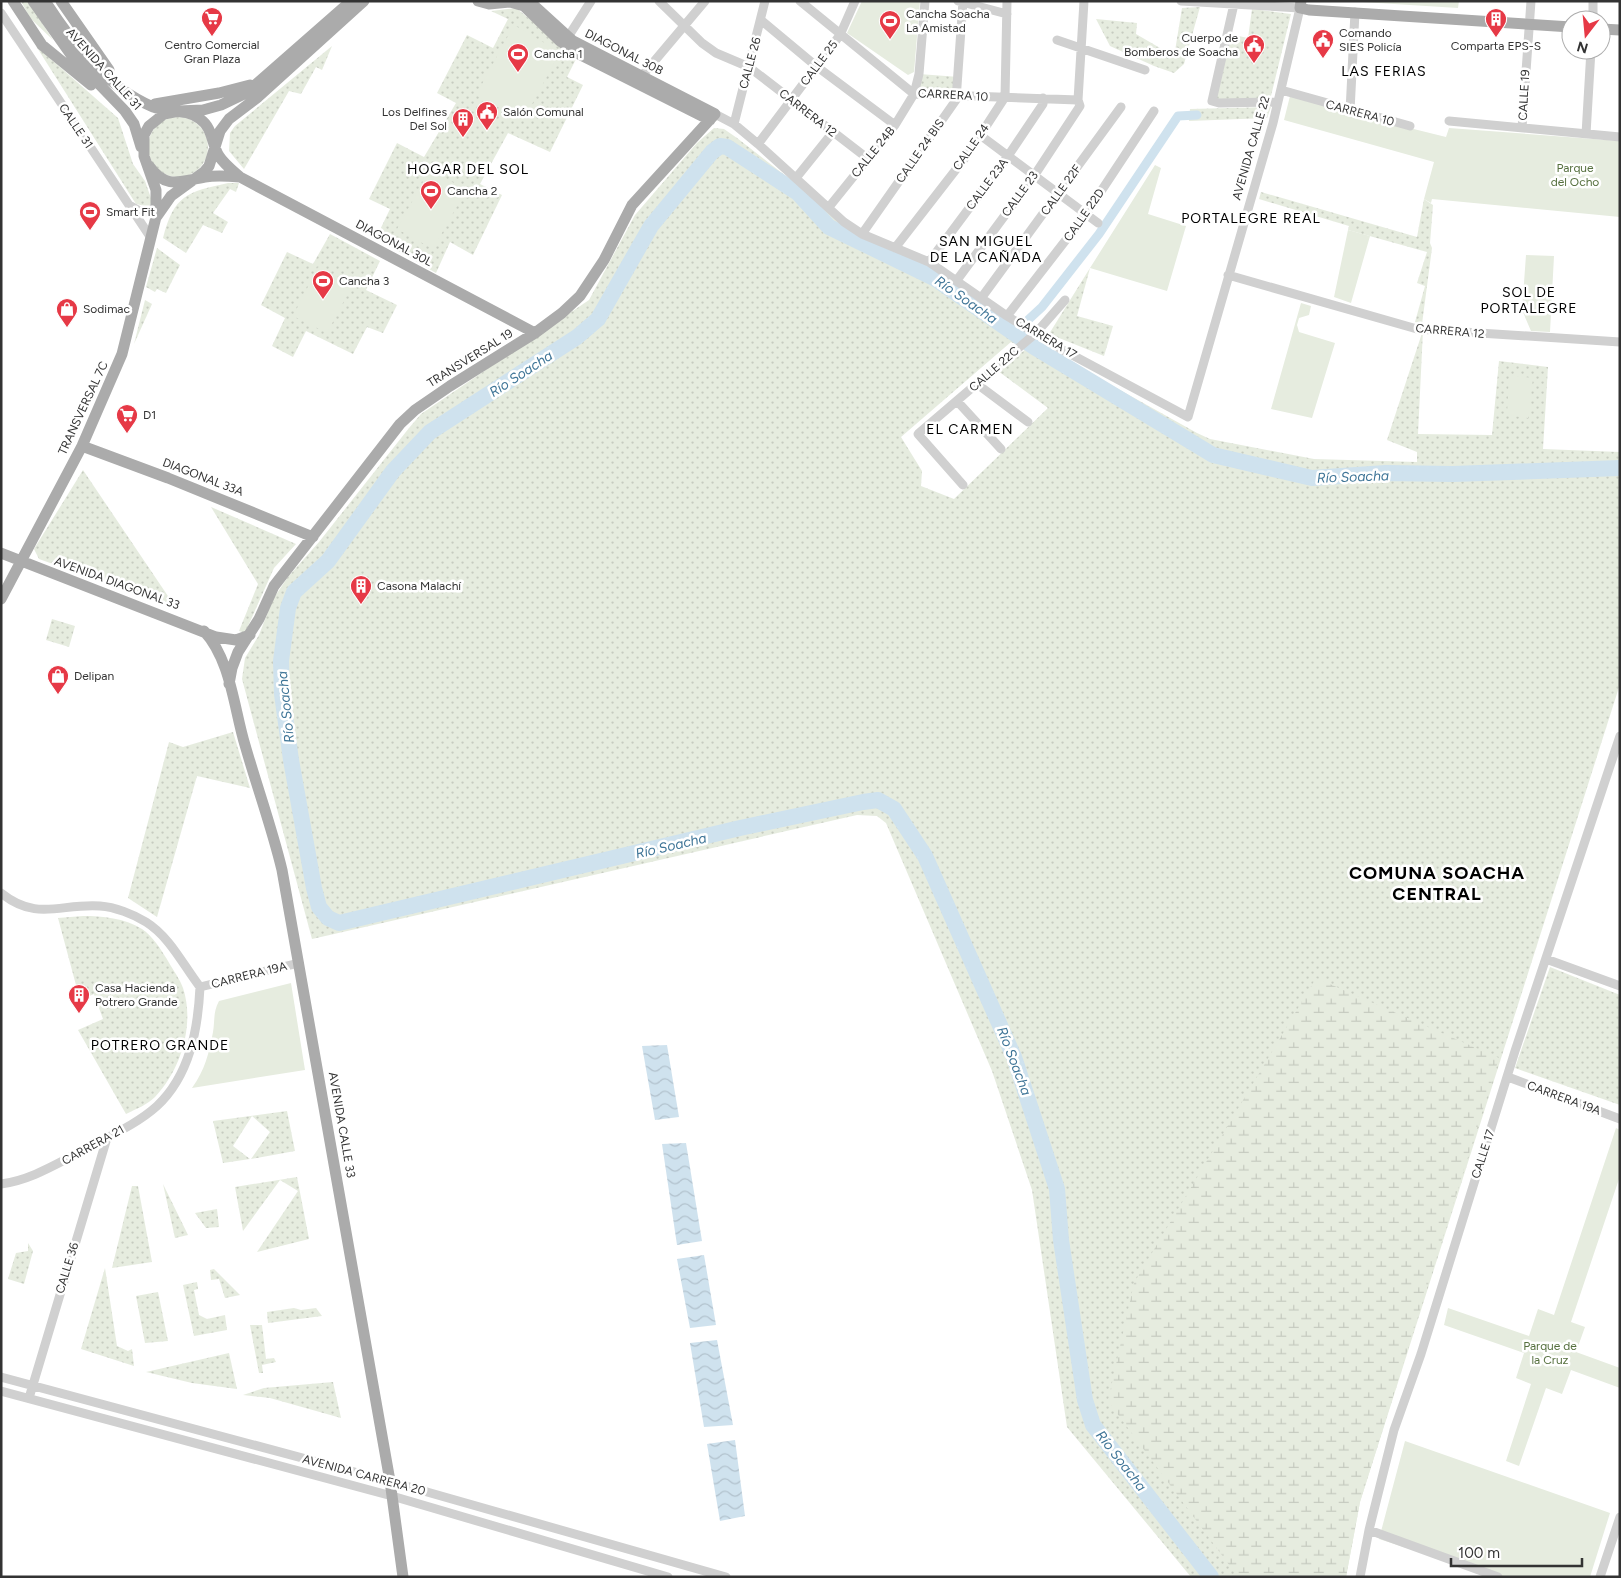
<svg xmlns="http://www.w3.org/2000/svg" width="1621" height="1578" viewBox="0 0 1621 1578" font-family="Figtree,sans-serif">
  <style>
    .grass { fill: url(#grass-dots); fill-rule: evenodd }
    .wetland { fill: url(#wetland-marsh) }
    .park { fill: #e6ecdf }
    .water { fill: url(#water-waves) }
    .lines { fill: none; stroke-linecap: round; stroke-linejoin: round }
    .canal { stroke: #cfe2ee; stroke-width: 9 }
    .river { stroke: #cfe2ee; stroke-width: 16 }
    .minor { stroke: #d0d0d0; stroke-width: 9 }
    .major { stroke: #ababab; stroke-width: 11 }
    .labels { text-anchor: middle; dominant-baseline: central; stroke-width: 5; stroke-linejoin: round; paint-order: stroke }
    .poi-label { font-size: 12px; fill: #333; stroke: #fff; text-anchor: start }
    .street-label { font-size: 12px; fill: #333; stroke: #fff }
    .park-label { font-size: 12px; fill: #56703f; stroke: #fff }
    .neighbourhood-label { font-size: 14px; letter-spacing: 1px; fill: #000; stroke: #fff }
    .water-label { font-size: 14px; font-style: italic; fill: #3f7597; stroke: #fff }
    .district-label { font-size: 18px; font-weight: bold; letter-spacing: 1px; fill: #000; stroke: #fff }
  </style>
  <defs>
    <pattern id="grass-dots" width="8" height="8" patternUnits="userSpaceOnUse" patternTransform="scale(1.25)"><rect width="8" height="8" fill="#e6ecdf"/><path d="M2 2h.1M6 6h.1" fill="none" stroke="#c6cbc0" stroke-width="1.8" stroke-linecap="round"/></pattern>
    <pattern id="wetland-marsh" width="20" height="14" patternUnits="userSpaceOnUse" patternTransform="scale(1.25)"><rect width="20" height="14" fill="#e6ecdf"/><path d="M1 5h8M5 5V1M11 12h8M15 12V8" fill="none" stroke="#c6cbc0"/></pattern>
    <pattern id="water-waves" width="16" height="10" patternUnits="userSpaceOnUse" patternTransform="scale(1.25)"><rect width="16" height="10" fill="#cfe2ee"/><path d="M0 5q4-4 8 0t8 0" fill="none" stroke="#b2c2cd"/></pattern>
  </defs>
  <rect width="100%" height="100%" fill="#fff"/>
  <path class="grass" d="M21 1H28L53 40 30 18Z
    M1200 7 1184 64 1174 73 1154 66 1110 46 1096 19 1137 23 1136 34 1160 48 1175 51 1182 8Z
    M516 8 577 57 567 77 583 85 550 152 508 133 480 184 502 195 473 255 450 242 436 273 376 238 390 209 369 199 397 143 424 157 456 103 437 93 467 35 493 48 508 19 491 11Z
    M1252 9 1291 14 1270 100 1213 101 1229 34 1248 38Z
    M36 46 118 118 133 164 145 181 152 201 149 207 136 204Z
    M332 46 322 70 316 67 301 94 289 91 244 169 229 151 230 133 235 126Z
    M919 74 959 77 957 96 914 94Z
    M1271 107 1267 118 1189 121 1190 109Z
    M148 147a30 30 0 1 1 60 0a30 30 0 1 1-60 0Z
    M714 128 724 129 737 138 809 194 848 231 926 266 1036 343 1197 433 1210 439 1314 459 1417 462V452L1387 440 1423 330 1418 434 1492 435 1499 361 1548 367 1543 449 1620 452V684L1360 1502 1346 1577H1191L1067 1427 1032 1190 992 1071 886 823 877 816 857 815 312 939 242 679 245 658 259 635 273 599 288 577 319 542 409 428 421 414 589 300 635 215 697 143ZM1011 342 1026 349 998 371 1048 408 954 499 921 486 922 471 901 437Z
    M228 183H239L236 192 230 189 213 213 228 222 222 233 203 225 186 253 163 238C174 195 187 192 228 183Z
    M1261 192 1417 237 1424 199 1433 205 1430 243 1432 248 1422 324 1415 322 1425 286 1417 283 1427 252 1348 230 1349 226 1259 199Z
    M330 234 380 261 366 290 397 305 383 333 367 327 353 354 306 331 293 357 272 346 285 318 261 305 287 252 313 264Z
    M157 248 180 265 166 293 157 289 155 292 146 287Z
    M1090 268 1077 316 1113 326 1104 356 1049 334Z
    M145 300 152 304 134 344Z
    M83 470 176 608 39 559 34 549Z
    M211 507 296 544 274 568 245 633 239 631 258 584Z
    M52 619 75 626 69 647 46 640Z
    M233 732 250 788 197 776 157 917 128 898 169 742 183 747Z
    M83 916C103 916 124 918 142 929 152 935 162 951 168 961 173 970 180 979 183 988 195 1024 181 1070 155 1097 147 1105 136 1109 126 1114L78 1030 103 1019 94 994 80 1000 58 918Z
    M1550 967 1620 995V1105L1515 1068Z
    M287 1111 295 1151 251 1159 270 1132 252 1116 233 1146 250 1159 223 1163 213 1121Z
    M297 1177 309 1239 257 1252 298 1191 280 1180 243 1231 235 1187Z
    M163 1184 188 1235 175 1238Z
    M132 1186H138L152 1262 112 1268Z
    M217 1209 219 1227 206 1228 195 1213Z
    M28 1243 33 1251 24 1284 8 1279 16 1253 28 1251Z
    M105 1268 117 1346 128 1351 132 1349 134 1366 81 1349Z
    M214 1269 240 1295 225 1298 219 1279 211 1280 210 1270Z
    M197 1282 198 1289 194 1290 199 1315 207 1319 225 1315 227 1330 194 1336 183 1285Z
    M158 1292 168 1341 145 1343 136 1296Z
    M294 1308 301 1310 316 1308 322 1316 268 1323 267 1312Z
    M250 1325H262L266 1359 274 1358 276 1362 262 1365 263 1373H259Z
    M229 1353 237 1389 192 1383 146 1372Z
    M333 1382 341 1418 270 1398 243 1395 264 1388Z"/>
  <path class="wetland" d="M1316 978 1499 1058 1360 1502 1346 1577H1238L1108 1401 1134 1283Z"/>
  <path class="park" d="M862 1H920L914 72 908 75 847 33Z
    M1346 1H1459L1458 8Z
    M514 25 560 52 523 121 476 95Z
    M1290 96 1349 113 1446 137 1449 128 1620 141V217L1432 199 1431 203 1424 199 1434 162 1284 120Z
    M1155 165 1161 168 1148 214 1186 226 1167 291 1090 268Z
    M430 169 466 190 433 249 397 229Z
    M1348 230 1370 236 1351 303 1334 297Z
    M1526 255 1554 256 1550 332 1531 331 1522 310Z
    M318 267 353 284 327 333 293 316Z
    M1301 303 1311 306 1309 315 1299 318 1297 325 1299 332 1335 343 1312 418 1271 409Z
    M1509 375 1533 378 1528 418 1507 415Z
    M291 983 305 1070 192 1088C205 1070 209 1053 213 1032 215 1020 213 1012 219 1001Z
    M1616 1128 1620 1130V1176L1571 1322 1585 1327 1576 1352 1620 1368V1388L1571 1370 1562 1394 1546 1388 1519 1466 1506 1461 1531 1384 1516 1378 1524 1353 1444 1325 1448 1308 1529 1336 1538 1309 1554 1315Z
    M1405 1441 1610 1513 1590 1577H1495L1379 1539Z"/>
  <path class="water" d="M667 1045 679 1117 655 1120 642 1046Z
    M686 1143 702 1241 677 1245 662 1144Z
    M704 1255 716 1325 690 1328 677 1259Z
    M717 1340 733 1425 704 1427 690 1343Z
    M735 1440 745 1516 720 1521 707 1444Z"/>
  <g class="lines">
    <path class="canal" d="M1028 320 1042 307 1099 234 1178 116 1197 115"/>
    <path class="river" d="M1211 1577 1093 1425 1085 1400 1061 1240 1057 1189 1014 1057 925 856 894 809 878 800 863 802 740 828 339 923 328 918 319 907 314 888 291 760 282 694 281 661 288 608 294 592 328 561 393 471 430 432 577 337 598 319 651 226 712 152 720 146 727 147 798 193 829 227 934 278 1034 347 1213 455 1312 478 1386 473 1453 474 1620 468"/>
    <path class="minor" d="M659 1 702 43 716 53 749 67 867 158
      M800 1 914 94 1078 100
      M958 1 1007 14
      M1234 4 1212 101 1219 103 1278 102
      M1 13 151 238
      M1593 20V1
      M762 21 816 66 895 125
      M568 37 591 1
      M1057 40 1145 70
      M641 77 705 1
      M1281 90 1410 126
      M1350 111 1355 12
      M715 114 734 124 758 144 844 222 862 234 929 262 1007 316 1061 349 1188 417 1273 123 1300 8 1181 1
      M1449 121 1620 137
      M734 124 765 1
      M1522 128 1531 1
      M1586 134 1591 50
      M980 135 1098 223
      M758 144 840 35 855 1
      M796 178 833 132
      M131 206C142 213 150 216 157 203
      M829 207 895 125 914 94 919 74 925 1
      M862 234 956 100 963 1
      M895 248 968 154 1005 97 1007 1
      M929 262 1008 156 1043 104V98
      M1228 275 1417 329 1620 342
      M957 280 1034 176 1080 106 1078 100 1084 1
      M982 297 1121 107
      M1007 316 1086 214 1154 111
      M977 384 1028 422
      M957 401 1001 449
      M963 485 918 434 1036 333 1065 300
      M1 893C37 922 61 903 100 906 115 907 133 914 146 922 170 937 183 965 200 987
      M1546 959 1620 986
      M200 987 299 963
      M1508 1077 1620 1119
      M1 1184C31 1180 56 1164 82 1151 107 1137 136 1125 157 1106 190 1075 198 1029 200 987
      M1 1377 399 1484 726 1577
      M1 1391 392 1496 668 1577
      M29 1398 107 1138
      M1369 1530 1498 1577
      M1360 1577 1369 1530 1394 1430 1421 1354 1515 1051 1620 736
      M1600 1577 1620 1517"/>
    <path class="major" d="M13 1 42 45 91 85
      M33 1 72 56 125 111 134 124 141 147
      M45 1C72 43 106 87 153 107 168 113 186 108 200 119 213 128 211 143 219 156 224 164 233 171 240 177L535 333
      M61 1 109 70
      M478 1 489 4 510 2 524 6 560 41 577 53 710 120
      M1301 1 1300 8 1309 10 1571 27
      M1601 29 1620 30
      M155 104 219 93 250 85
      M149 166C166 190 181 181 205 177 216 175 229 176 240 177
      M157 216 171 196 204 172 209 166 220 131 229 119 258 97 364 1
      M82 446 168 478 313 537
      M1 553 216 637 236 640 250 635
      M1 599 82 446 122 354 156 217V190L144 156V135L149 126 164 114 179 111 203 110 221 105 246 93 351 1
      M204 631C231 660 234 709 245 745 257 787 272 828 282 870L390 1481 403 1577
      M229 684 232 668 238 652 259 619 274 586 400 424 415 410 450 386 535 333 562 313 580 296 604 260 632 205 715 114 573 41 529 1"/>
  </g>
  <defs>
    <g id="supermarket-pin" transform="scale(1.125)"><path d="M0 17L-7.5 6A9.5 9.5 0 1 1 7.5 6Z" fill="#e63946" stroke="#fff"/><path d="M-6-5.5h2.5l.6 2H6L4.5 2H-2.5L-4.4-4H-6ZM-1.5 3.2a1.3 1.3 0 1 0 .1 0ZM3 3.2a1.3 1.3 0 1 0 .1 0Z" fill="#fff"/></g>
    <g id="building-pin" transform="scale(1.125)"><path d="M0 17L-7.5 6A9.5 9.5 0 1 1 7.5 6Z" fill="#e63946" stroke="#fff"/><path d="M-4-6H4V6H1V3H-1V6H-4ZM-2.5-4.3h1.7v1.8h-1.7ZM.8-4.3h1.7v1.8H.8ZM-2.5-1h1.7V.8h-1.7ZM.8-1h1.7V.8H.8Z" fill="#fff"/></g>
    <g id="stadium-pin" transform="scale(1.125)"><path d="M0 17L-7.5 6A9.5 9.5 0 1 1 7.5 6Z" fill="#e63946" stroke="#fff"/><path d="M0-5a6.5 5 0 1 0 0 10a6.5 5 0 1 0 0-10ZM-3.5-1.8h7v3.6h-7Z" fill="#fff"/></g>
    <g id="civic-pin" transform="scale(1.125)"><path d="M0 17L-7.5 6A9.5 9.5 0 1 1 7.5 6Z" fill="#e63946" stroke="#fff"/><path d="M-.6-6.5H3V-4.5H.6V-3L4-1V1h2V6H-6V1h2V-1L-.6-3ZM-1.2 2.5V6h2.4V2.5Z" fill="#fff"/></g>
    <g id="shop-pin" transform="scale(1.125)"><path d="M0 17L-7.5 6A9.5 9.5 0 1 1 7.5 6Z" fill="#e63946" stroke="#fff"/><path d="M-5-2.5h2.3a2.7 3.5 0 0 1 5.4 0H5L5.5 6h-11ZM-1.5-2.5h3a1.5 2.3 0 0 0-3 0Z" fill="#fff"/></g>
  </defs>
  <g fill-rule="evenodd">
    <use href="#supermarket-pin" x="212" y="18"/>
    <use href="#building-pin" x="1496" y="19"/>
    <use href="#stadium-pin" x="890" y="21"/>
    <use href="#civic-pin" x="1323" y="40"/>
    <use href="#civic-pin" x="1254" y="45"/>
    <use href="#stadium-pin" x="518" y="54"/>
    <use href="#civic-pin" x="487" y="112"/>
    <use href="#building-pin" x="463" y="119"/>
    <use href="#stadium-pin" x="431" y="191"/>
    <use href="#stadium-pin" x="90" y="212"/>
    <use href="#stadium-pin" x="323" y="281"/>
    <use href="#shop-pin" x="67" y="309"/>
    <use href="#supermarket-pin" x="127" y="415"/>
    <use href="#building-pin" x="361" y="586"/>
    <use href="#shop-pin" x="58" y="676"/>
    <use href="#building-pin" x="79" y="995"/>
  </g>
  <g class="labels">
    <g class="poi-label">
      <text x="906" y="14">Cancha Soacha<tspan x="906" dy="14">La Amistad</tspan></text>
      <text x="1339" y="33">Comando<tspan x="1339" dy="14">SIES Policía</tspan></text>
      <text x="1238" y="38" text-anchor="end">Cuerpo de<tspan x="1238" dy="14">Bomberos de Soacha</tspan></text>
      <text x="212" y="45" text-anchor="middle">Centro Comercial<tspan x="212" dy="14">Gran Plaza</tspan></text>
      <text x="1496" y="46" text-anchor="middle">Comparta EPS-S</text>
      <text x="534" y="54">Cancha 1</text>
      <text x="447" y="112" text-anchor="end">Los Delfines<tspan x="447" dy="14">Del Sol</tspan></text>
      <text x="503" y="112">Salón Comunal</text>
      <text x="447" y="191">Cancha 2</text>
      <text x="106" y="212">Smart Fit</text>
      <text x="339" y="281">Cancha 3</text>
      <text x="83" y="309">Sodimac</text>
      <text x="143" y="415">D1</text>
      <text x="377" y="586">Casona Malachí</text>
      <text x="74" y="676">Delipan</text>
      <text x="95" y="988">Casa Hacienda<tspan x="95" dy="14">Potrero Grande</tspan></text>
    </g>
    <g class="street-label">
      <text transform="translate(624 52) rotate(27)">DIAGONAL 30B</text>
      <text transform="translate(750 63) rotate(-75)">CALLE 26</text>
      <text transform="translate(819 63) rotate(-53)">CALLE 25</text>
      <text transform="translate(104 69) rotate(48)">AVENIDA CALLE 31</text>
      <text transform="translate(953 95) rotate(3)">CARRERA 10</text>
      <text transform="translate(1524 95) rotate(-87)">CALLE 19</text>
      <text transform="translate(808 113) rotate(38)">CARRERA 12</text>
      <text transform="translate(1360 113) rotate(15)">CARRERA 10</text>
      <text transform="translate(76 126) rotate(56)">CALLE 31</text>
      <text transform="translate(971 147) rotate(-55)">CALLE 24</text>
      <text transform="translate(1251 148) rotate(-74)">AVENIDA CALLE 22</text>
      <text transform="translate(920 151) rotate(-55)">CALLE 24 BIS</text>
      <text transform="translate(873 152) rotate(-51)">CALLE 24B</text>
      <text transform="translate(987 184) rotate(-53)">CALLE 23A</text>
      <text transform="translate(1061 190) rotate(-54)">CALLE 22F</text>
      <text transform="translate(1020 194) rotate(-54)">CALLE 23</text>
      <text transform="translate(1084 215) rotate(-55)">CALLE 22D</text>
      <text transform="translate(394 243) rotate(28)">DIAGONAL 30L</text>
      <text transform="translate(1450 331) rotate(5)">CARRERA 12</text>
      <text transform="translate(1046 338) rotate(31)">CARRERA 17</text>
      <text transform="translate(470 358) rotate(-32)">TRANSVERSAL 19</text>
      <text transform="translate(994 369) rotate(-41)">CALLE 22C</text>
      <text transform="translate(83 408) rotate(-65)">TRANSVERSAL 7C</text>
      <text transform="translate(203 477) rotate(21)">DIAGONAL 33A</text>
      <text transform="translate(117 583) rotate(20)">AVENIDA DIAGONAL 33</text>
      <text transform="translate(249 975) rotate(-14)">CARRERA 19A</text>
      <text transform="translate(1564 1098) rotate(20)">CARRERA 19A</text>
      <text transform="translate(342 1125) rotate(80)">AVENIDA CALLE 33</text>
      <text transform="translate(93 1145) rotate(-29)">CARRERA 21</text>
      <text transform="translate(1483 1154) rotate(-72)">CALLE 17</text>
      <text transform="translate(67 1268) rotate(-73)">CALLE 36</text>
      <text transform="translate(364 1475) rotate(15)">AVENIDA CARRERA 20</text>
    </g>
    <g class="park-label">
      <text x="1575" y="168">Parque<tspan x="1575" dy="14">del Ocho</tspan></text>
      <text x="1550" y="1346">Parque de<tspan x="1550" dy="14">la Cruz</tspan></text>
    </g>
    <g class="neighbourhood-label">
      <text x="1384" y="71">LAS FERIAS</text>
      <text x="468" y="169">HOGAR DEL SOL</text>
      <text x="1251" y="218">PORTALEGRE REAL</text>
      <text x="986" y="241">SAN MIGUEL<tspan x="986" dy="16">DE LA CAÑADA</tspan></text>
      <text x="1529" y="292">SOL DE<tspan x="1529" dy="16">PORTALEGRE</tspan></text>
      <text x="970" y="429">EL CARMEN</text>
      <text x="160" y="1045">POTRERO GRANDE</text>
    </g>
    <g class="water-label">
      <text transform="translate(966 300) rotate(35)">Río Soacha</text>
      <text transform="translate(521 374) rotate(-33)">Río Soacha</text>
      <text transform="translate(1353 477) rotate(-2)">Río Soacha</text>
      <text transform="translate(286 707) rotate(-96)">Río Soacha</text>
      <text transform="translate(671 846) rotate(-13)">Río Soacha</text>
      <text transform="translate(1014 1061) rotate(69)">Río Soacha</text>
      <text transform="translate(1121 1461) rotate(52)">Río Soacha</text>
    </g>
    <g class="district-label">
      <text x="1437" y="873">COMUNA SOACHA<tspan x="1437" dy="21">CENTRAL</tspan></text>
    </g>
  </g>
  <rect width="1621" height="1578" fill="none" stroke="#333333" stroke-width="5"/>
  <g transform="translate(1586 35) rotate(196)"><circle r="24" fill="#ffffff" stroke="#adadad"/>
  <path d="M0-4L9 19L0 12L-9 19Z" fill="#e63946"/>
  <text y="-8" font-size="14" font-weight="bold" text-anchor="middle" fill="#333333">N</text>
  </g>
  <path d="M1451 1558v8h131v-8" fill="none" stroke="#333333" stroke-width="2.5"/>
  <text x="1458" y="1558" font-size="15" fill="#333333" stroke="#ffffff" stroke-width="4" paint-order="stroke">100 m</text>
</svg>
